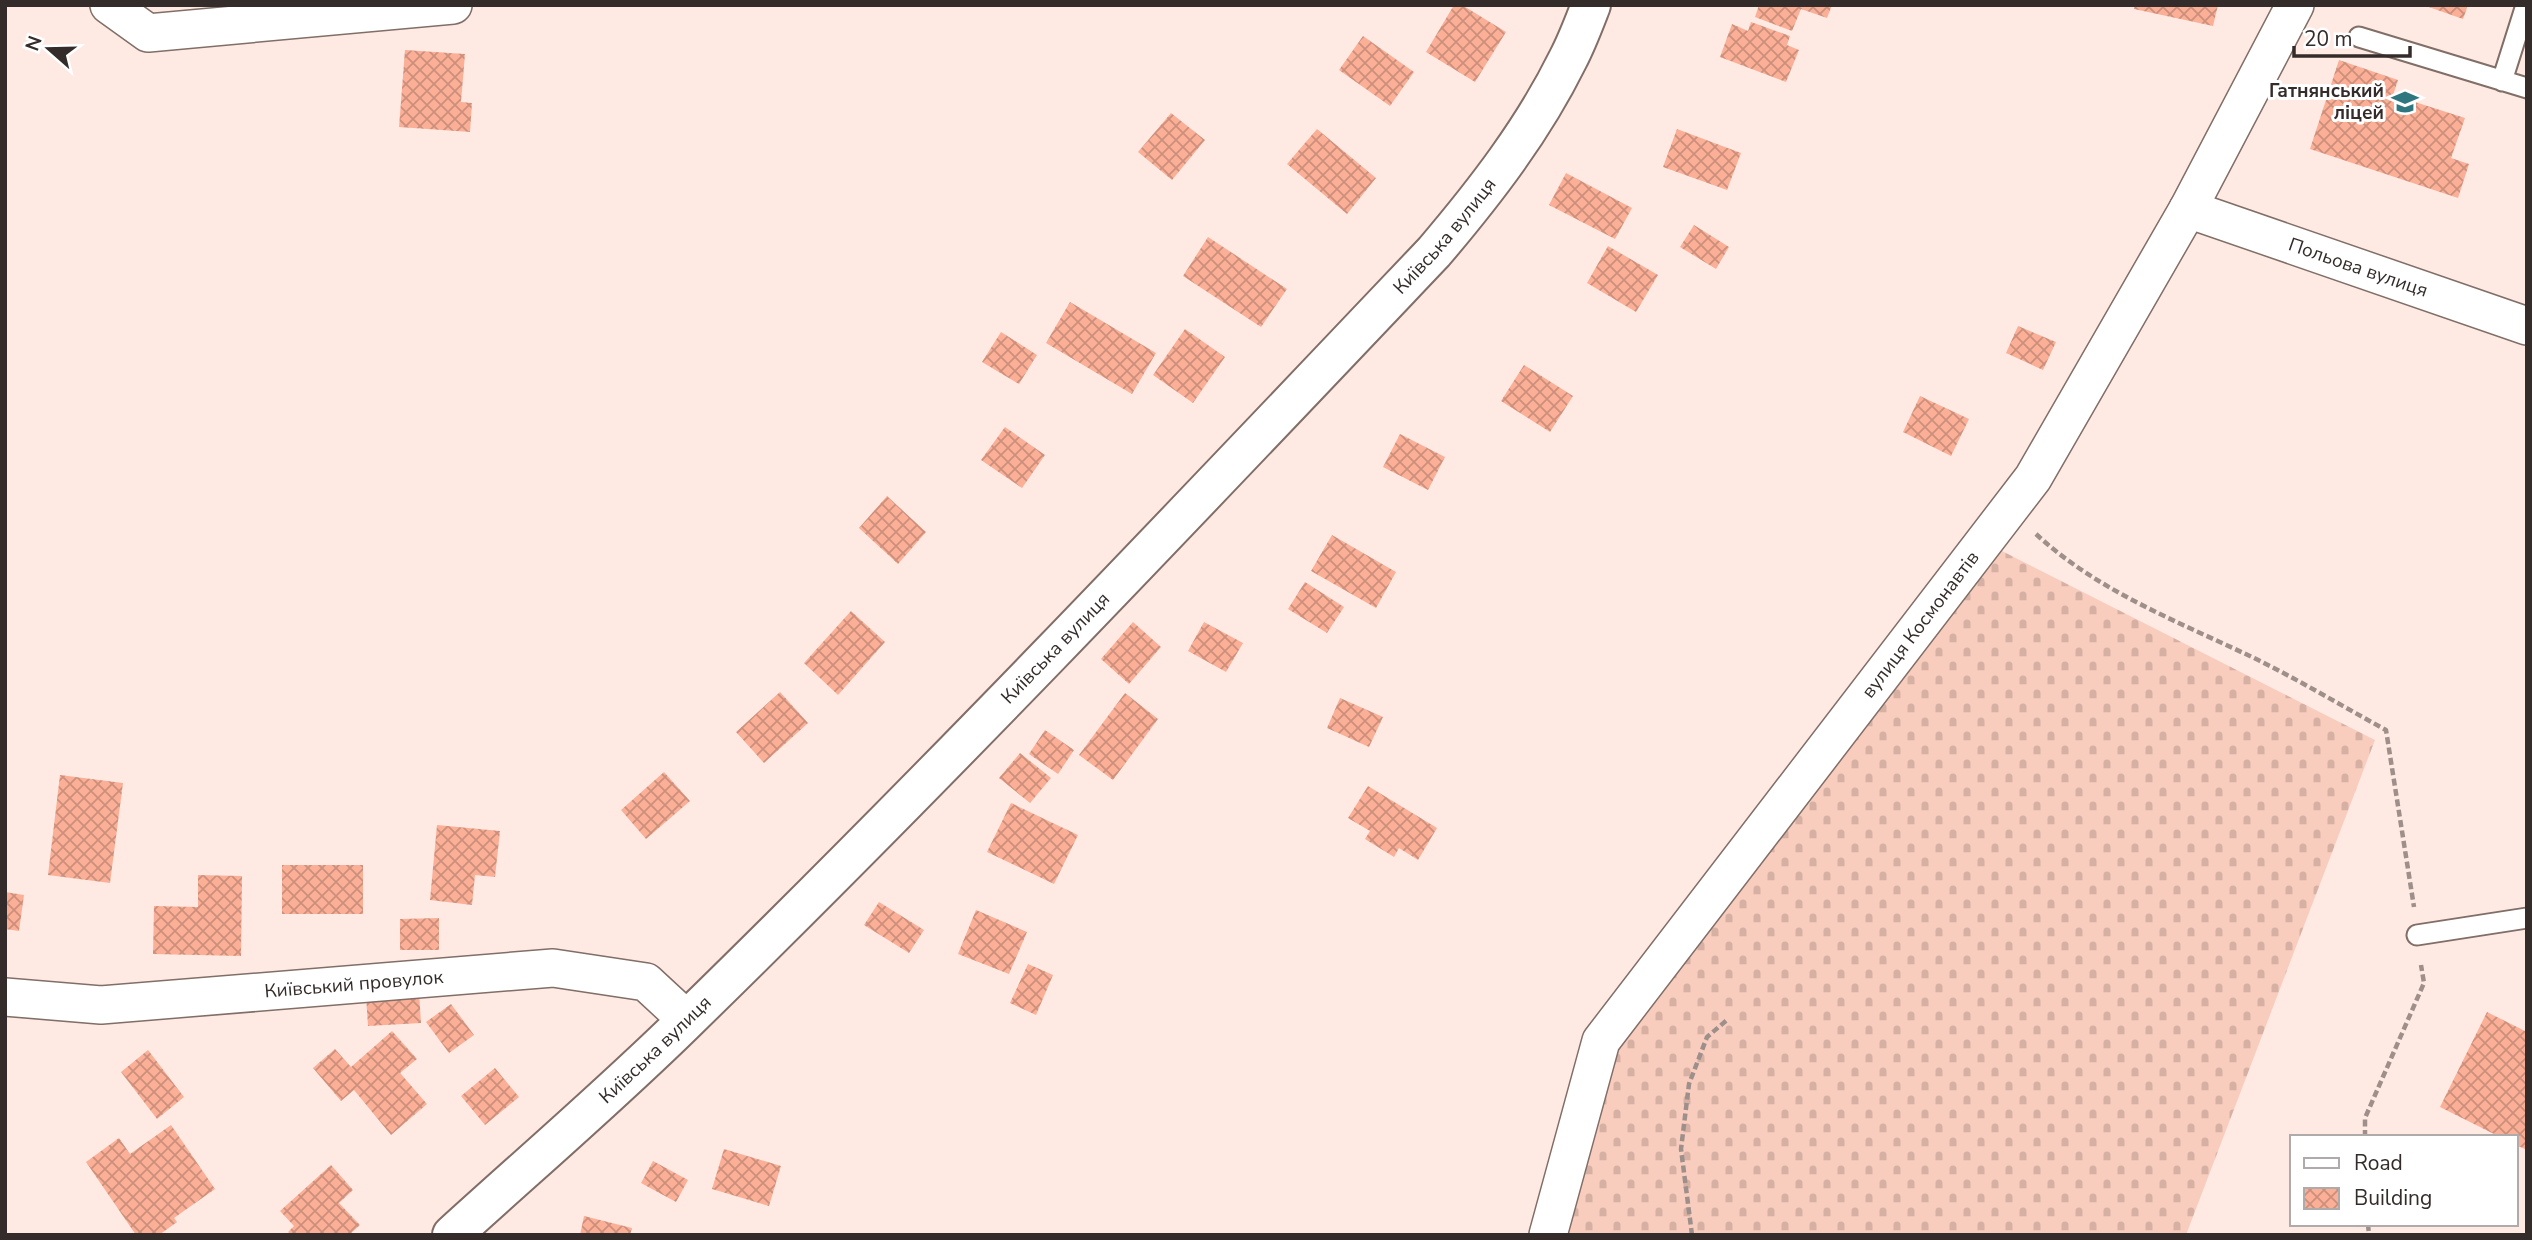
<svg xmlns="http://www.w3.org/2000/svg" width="2532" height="1240" viewBox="0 0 2532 1240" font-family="'Nunito Sans',sans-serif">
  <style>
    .cemetery { fill: url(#cemetery-stones) }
    .building { fill: url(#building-cross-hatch) }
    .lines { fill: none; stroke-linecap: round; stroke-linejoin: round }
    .lane-casing { stroke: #806e67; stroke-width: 23 }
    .street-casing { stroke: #806e67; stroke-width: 40 }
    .secondary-casing { stroke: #806e67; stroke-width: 42 }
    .path { stroke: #9e8f8b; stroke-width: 4.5; stroke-dasharray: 7 3.5; stroke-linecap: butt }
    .lane { stroke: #fff; stroke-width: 19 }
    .street { stroke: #fff; stroke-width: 37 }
    .secondary { stroke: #fff; stroke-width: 38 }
    .labels { text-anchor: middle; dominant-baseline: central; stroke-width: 6; stroke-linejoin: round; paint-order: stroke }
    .poi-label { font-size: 19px; font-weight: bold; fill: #342c2a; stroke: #fff; text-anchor: end }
    .street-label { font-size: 19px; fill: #342c2a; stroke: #fff }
  </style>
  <defs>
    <pattern id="cemetery-stones" width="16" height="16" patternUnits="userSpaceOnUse" patternTransform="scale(1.75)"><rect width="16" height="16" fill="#f9cdbe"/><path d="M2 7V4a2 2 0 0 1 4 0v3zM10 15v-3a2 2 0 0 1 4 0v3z" fill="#d6b0a3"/></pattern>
    <pattern id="building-cross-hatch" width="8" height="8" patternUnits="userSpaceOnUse" patternTransform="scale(1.75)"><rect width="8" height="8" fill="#fbaf96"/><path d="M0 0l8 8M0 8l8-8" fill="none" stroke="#cc8f7b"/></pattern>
  </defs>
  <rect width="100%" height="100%" fill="#ffeae3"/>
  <path class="cemetery" d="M1996 548 2375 740 2186 1235H1559L1607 1055Z"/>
  <path class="building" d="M1454 5H1462L1506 32 1475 82 1426 52Z
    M1759 5H1832L1827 18 1801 9 1792 31 1755 17Z
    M2135 5H2218L2213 26 2134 9Z
    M2423 5H2468L2463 19Z
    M1751 22 1790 36 1787 45 1799 50 1786 82 1720 57 1732 24 1748 31Z
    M1363 36 1414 72 1390 106 1339 70Z
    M405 50 465 54 461 102 472 103 470 132 399 127Z
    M2339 60 2398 80 2393 95 2465 118 2451 158 2469 164 2458 198 2310 149Z
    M1171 113 1205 140 1172 180 1138 152Z
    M1317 129 1376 178 1347 214 1287 164Z
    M1677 129 1741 153 1727 190 1663 167Z
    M1566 173 1632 208 1615 239 1549 205Z
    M1694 225 1729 247 1716 269 1680 247Z
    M1208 237 1287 289 1261 327 1183 276Z
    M1608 246 1658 275 1636 312 1587 283Z
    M1070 302 1156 353 1132 394 1046 343Z
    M2018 326 2056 342 2043 370 2006 353Z
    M1185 329 1225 357 1193 403 1153 375Z
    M1001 332 1037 355 1019 384 982 362Z
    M1524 365 1573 396 1550 432 1501 401Z
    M1920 396 1969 419 1951 456 1903 432Z
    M1005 427 1045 455 1022 488 981 460Z
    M1400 434 1445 457 1428 490 1383 467Z
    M887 496 926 532 898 564 859 528Z
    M1332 535 1396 572 1376 608 1311 571Z
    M1305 582 1344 607 1327 633 1288 609Z
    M851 611 885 642 838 695 804 663Z
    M1133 622 1161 647 1129 684 1101 659Z
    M1204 622 1243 643 1226 672 1188 651Z
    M780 692 808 723 764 763 736 732Z
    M1125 693 1158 719 1113 780 1079 755Z
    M1340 698 1383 717 1369 747 1327 728Z
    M1045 730 1074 750 1058 774 1029 754Z
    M1020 753 1051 778 1030 803 999 778Z
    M664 772 690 801 646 839 621 810Z
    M60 775 123 783 110 883 48 875Z
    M1368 786 1437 828 1418 860 1399 848 1394 857 1365 839 1370 831 1348 818Z
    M1011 803 1078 835 1054 884 987 852Z
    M437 825 500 831 495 877 475 875 472 905 430 900Z
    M282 865H363V914H282Z
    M198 875 242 876 241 956 153 954 154 906 198 907Z
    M5 892 24 895 19 931 5 929Z
    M879 902 924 930 909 953 864 925Z
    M976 910 1027 932 1009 974 958 954Z
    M439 918V950H400V919Z
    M1028 964 1053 975 1036 1015 1010 1003Z
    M419 992 421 1023 368 1026 366 995Z
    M451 1004 474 1035 449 1053 426 1022Z
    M2487 1012 2527 1032V1150L2516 1145V1137H2500L2440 1107Z
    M392 1031 417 1059 400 1073 427 1104 391 1135 354 1090 341 1101 313 1068 335 1049 351 1067Z
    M148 1050 184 1097 157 1119 121 1072Z
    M495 1068 519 1097 485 1125 461 1096Z
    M171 1125 215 1189 174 1218 177 1222 159 1235H136L86 1162 119 1138 130 1154Z
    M724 1149 781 1166 769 1206 712 1189Z
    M653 1161 688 1180 676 1202 641 1183Z
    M331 1165 353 1190 339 1203 360 1225 349 1235H291L288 1232 294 1226 280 1211Z
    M584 1216 632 1228 630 1235H580Z"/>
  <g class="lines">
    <g class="lane-casing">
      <path id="lane" d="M2359 37 2527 88
        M2502 81 2526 5
        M2417 935 2527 918"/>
    </g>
    <g class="street-casing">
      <g id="street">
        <path d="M109 5 148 33 453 5"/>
        <path id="s1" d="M2188 209 2527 326"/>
        <path id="s2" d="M5 997 101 1005 553 968 646 982 687 1020"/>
        <path id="s3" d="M1548 1235 1601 1041 2033 478 2188 209 2295 5"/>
      </g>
    </g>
    <g class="secondary-casing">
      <g id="secondary">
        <path id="s4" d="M452 1235C531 1163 613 1093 689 1018 944 769 1189 510 1434 252 1485 192 1533 130 1568 59 1577 42 1584 23 1591 5"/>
      </g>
    </g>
    <path class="path" d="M2036 534C2097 591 2179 622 2254 658 2299 680 2342 706 2386 730L2414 907
      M2365 1137V1118L2424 983 2421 965
      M2368 1224 2369 1235
      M1692 1235 1681 1149 1689 1084 1707 1037 1727 1020"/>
    <use href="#lane" class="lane"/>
    <use href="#street" class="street"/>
    <use href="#secondary" class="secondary"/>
  </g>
  <defs>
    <g id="school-bare" transform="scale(2.1)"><path d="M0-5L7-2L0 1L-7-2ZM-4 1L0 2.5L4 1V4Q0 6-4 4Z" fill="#2f777f" stroke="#fff" stroke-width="2.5" paint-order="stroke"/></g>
  </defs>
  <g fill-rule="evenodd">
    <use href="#school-bare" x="2405" y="102"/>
  </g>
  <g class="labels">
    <g class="poi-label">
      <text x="2384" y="91">Гатнянський<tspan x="2384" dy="22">ліцей</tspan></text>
    </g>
    <g class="street-label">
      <text stroke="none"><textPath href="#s4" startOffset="1409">Київська вулиця</textPath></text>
      <text stroke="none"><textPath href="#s1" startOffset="180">Польова вулиця</textPath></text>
      <text stroke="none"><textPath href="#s3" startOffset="726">вулиця Космонавтів</textPath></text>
      <text stroke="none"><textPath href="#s4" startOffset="842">Київська вулиця</textPath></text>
      <text stroke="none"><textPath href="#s2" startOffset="350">Київський провулок</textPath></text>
      <text stroke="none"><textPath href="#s4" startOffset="275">Київська вулиця</textPath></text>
    </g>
  </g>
  <rect width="2532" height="1240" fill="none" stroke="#342c2a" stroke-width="14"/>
  <rect x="2290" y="1135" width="228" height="91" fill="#ffffff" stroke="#aeabaa" stroke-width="2"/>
  <rect x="2304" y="1158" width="35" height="10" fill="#ffffff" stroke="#aeabaa" stroke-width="2"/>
  <text x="2354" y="1170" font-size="21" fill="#342c2a">Road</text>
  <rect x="2304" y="1188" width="35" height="21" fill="url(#building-cross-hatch)" stroke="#aeabaa" stroke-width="2"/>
  <text x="2354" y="1205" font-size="21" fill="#342c2a">Building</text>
  <g transform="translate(49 49) rotate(290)" stroke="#ffffff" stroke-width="5" paint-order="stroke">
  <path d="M0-5L12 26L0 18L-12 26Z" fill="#342c2a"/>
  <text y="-10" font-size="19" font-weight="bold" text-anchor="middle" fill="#342c2a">N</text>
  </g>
  <path d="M2294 46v10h116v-10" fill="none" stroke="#342c2a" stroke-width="3.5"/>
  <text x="2304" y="46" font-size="21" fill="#342c2a" stroke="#ffffff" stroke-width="5" paint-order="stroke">20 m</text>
</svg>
